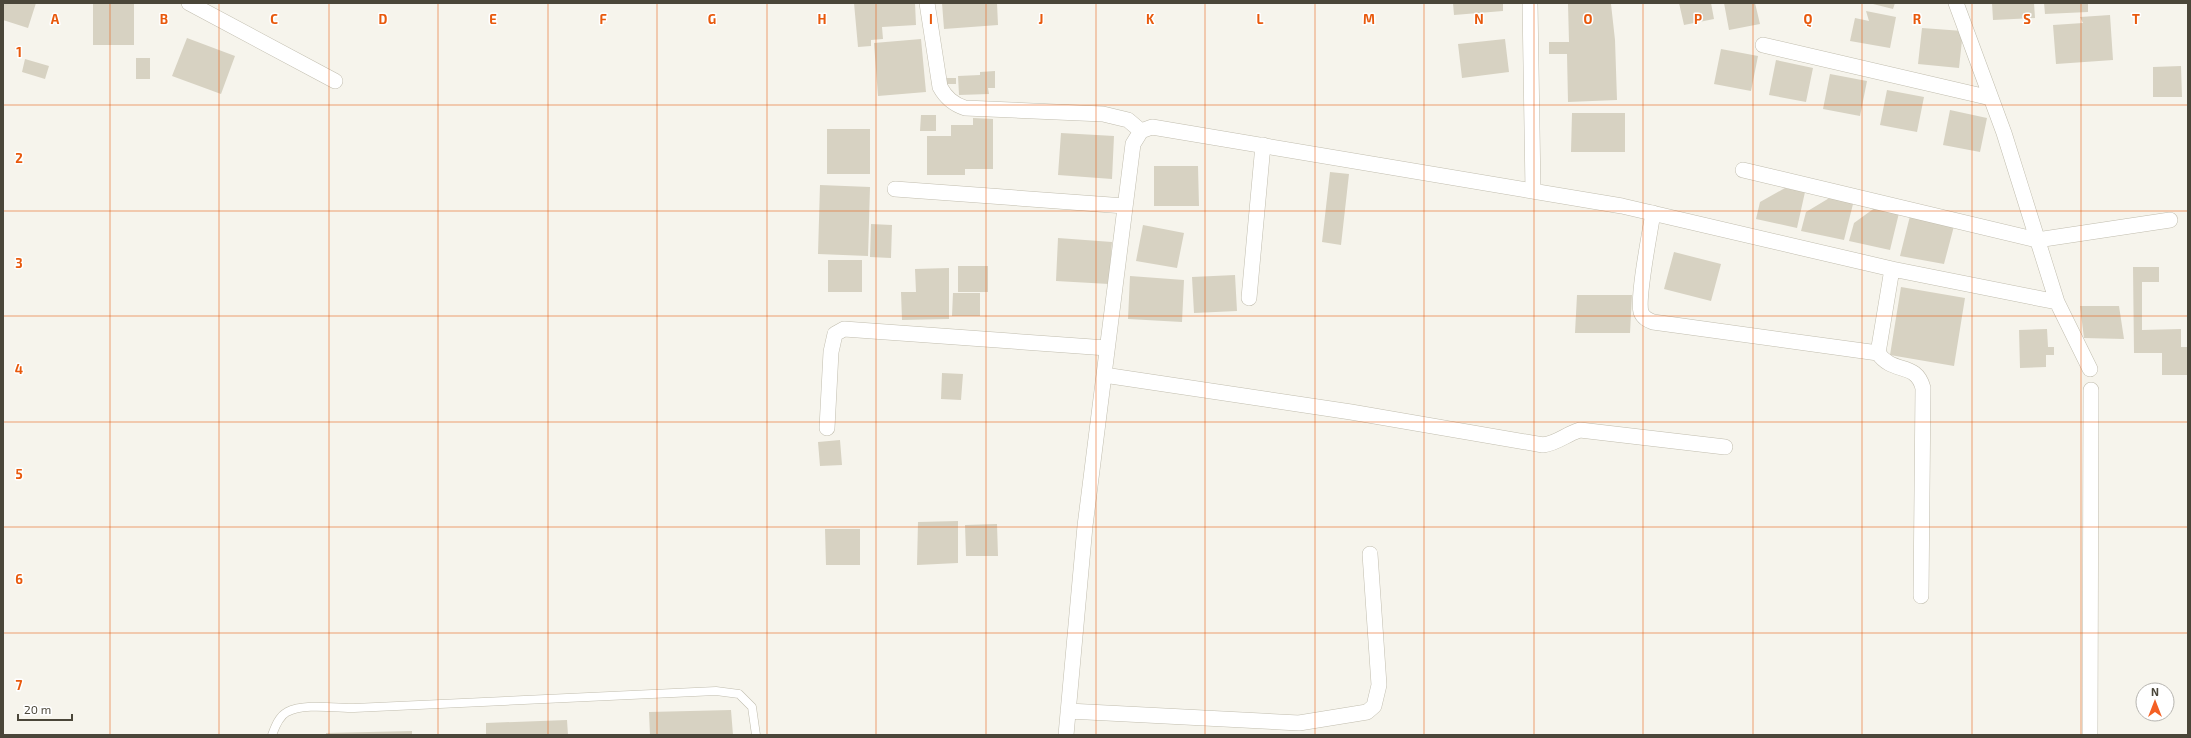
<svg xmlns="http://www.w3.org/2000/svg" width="2191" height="738" viewBox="0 0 2191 738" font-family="'Exo 2',sans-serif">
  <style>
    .building { fill: #d7d2c2 }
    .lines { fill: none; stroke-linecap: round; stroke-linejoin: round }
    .lane-casing { stroke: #c1bdae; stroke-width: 9 }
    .street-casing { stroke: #c1bdae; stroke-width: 16 }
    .lane { stroke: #fff; stroke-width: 8 }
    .street { stroke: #fff; stroke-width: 15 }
    .grid { fill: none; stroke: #e8590c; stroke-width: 1; stroke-opacity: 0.55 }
    .grid-label { font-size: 13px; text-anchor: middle; font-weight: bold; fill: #e8590c; stroke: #fff; stroke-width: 3; stroke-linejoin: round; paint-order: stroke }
  </style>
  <rect width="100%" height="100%" fill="#f6f4ec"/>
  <path class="building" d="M3 3H36L28 28 3 20Z
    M93 3H134V45H93Z
    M854 3H915L916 25 882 27 883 39 871 40V46L858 47Z
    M942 3H997L998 25 944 29Z
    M1453 3H1503V11L1454 15Z
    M1679 3H1711L1714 19 1684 25Z
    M1724 3H1755L1760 24 1729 30Z
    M1869 3H1895L1893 9Z
    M1992 3H2034L2035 18 1993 20Z
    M2044 3H2088V12L2045 14Z
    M1568 4H1611L1615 40 1617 100 1568 102 1567 54H1549V42H1569Z
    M1866 11 1896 17 1890 48 1850 41 1855 18 1869 21Z
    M2110 15 2113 60 2056 64 2053 25 2083 23 2080 17Z
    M1922 28 1963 31 1959 68 1918 64Z
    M187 38 235 56 221 94 172 76Z
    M921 39 926 92 878 96 874 43Z
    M1505 39 1509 72 1462 78 1458 44Z
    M1721 49 1758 56 1751 91 1714 84Z
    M136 58H150V79H136Z
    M25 59 49 66 45 79 22 72Z
    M1776 60 1813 68 1806 102 1769 95Z
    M2181 66 2182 97H2153V67Z
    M995 71V88H988L989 94 959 95 958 76 980 75V72Z
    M1830 74 1867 81 1860 116 1823 109Z
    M945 78H956V84H945Z
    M1887 90 1924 97 1917 132 1880 125Z
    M1950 110 1987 118 1980 152 1943 145Z
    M1572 113H1625V152H1571Z
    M921 115H936V131H920Z
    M973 118 993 119V169H965V175H927V136H951V125H973Z
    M827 129H870V174H827Z
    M1061 133 1114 136 1112 179 1058 175Z
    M1154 166H1198L1199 206H1154Z
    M1330 172 1349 174 1341 245 1322 242Z
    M820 185 870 187 868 256 818 254Z
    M1785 188 1805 192 1797 228 1756 219 1760 202Z
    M1831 197 1853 204 1844 240 1801 231 1806 212Z
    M1876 207 1899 213 1890 250 1849 241 1854 223Z
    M1910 216 1954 226 1944 264 1900 256Z
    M871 224 892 225 891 258 870 257Z
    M1143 225 1184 233 1177 268 1136 261Z
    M1058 238 1112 242 1109 284 1056 281Z
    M1674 252 1721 264 1711 301 1664 289Z
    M828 260H862V292H828Z
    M958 266H988V292H958Z
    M2133 267H2159V282H2142V330L2181 329V347H2188V375H2162V353H2134Z
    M949 268V319L902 320 901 292H916L915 269Z
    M1235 275 1237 311 1194 313 1192 277Z
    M1130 276 1184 280 1182 322 1128 319Z
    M1901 287 1965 298 1954 366 1890 355Z
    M953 293H980V316H952Z
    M1577 295H1632L1630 333H1575Z
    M2080 306H2119L2124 339 2084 338Z
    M2047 329 2048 347H2054V355H2046V367L2020 368 2019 330Z
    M942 373 963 374 961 400 941 399Z
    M840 440 842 465 820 466 818 442Z
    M958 521V563L917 565 918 522Z
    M997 524 998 556H966L965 525Z
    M825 529H860V565H826Z
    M731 710 733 735H650L649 712Z
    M567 720 568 735H486V723Z
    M412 731V735H326V733Z"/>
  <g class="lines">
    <g class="lane-casing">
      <path id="lane" d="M272 735C275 727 279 716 287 712 303 703 336 708 354 708L716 691 739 694 752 707 756 735"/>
    </g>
    <g class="street-casing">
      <path id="street" d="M189 3 335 81
        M927 3 940 87C946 98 953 104 965 108L1103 114 1128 120 1141 131
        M1530 3 1533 191
        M1956 3 2004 133 2057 302 2090 369
        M1763 45 1991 98
        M1743 170 2037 240 2170 220
        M895 189 1125 206
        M1653 213C1650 232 1637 298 1641 312 1643 318 1648 320 1653 322L1878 353
        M1892 269 1878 353C1893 375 1916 361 1923 388L1921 596
        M1249 298 1263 145
        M1104 375 1351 412 1543 445C1558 443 1566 434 1580 430L1725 447
        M827 428 831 352 835 334 844 329 1107 348
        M1068 711 1299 723 1367 712 1374 706 1379 685 1370 554
        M1066 735 1085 526 1133 144 1141 131 1152 127 1622 206 1892 269 2057 302
        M2090 735 2091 390"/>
    </g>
    <use href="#lane" class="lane"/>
    <use href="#street" class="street"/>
  </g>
  <path class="grid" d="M110 3V735M219 3V735M329 3V735M438 3V735M548 3V735M657 3V735M767 3V735M876 3V735M986 3V735M1096 3V735M1205 3V735M1315 3V735M1424 3V735M1534 3V735M1643 3V735M1753 3V735M1862 3V735M1972 3V735M2081 3V735M3 105H2188M3 211H2188M3 316H2188M3 422H2188M3 527H2188M3 633H2188"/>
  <g class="grid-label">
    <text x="55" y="24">A</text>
    <text x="164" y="24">B</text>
    <text x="274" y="24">C</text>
    <text x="383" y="24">D</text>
    <text x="493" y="24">E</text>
    <text x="603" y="24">F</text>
    <text x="712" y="24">G</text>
    <text x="822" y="24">H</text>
    <text x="931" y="24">I</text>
    <text x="1041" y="24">J</text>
    <text x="1150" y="24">K</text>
    <text x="1260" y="24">L</text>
    <text x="1369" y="24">M</text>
    <text x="1479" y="24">N</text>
    <text x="1588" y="24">O</text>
    <text x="1698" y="24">P</text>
    <text x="1808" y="24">Q</text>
    <text x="1917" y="24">R</text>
    <text x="2027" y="24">S</text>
    <text x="2136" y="24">T</text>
    <text x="19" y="57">1</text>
    <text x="19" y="163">2</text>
    <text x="19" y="268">3</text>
    <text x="19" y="374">4</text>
    <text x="19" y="479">5</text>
    <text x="19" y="584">6</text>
    <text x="19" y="690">7</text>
  </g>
  <rect width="2191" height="738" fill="none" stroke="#4a4639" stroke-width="8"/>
  <g transform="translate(2155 702)"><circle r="19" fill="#ffffff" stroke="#b7b5b0"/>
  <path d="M0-3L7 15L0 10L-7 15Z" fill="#f46024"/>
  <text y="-6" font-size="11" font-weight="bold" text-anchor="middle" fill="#4a4639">N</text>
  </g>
  <path d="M18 714v6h54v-6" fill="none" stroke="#4a4639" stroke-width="2"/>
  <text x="24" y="714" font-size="12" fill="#4a4639" stroke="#ffffff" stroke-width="3" paint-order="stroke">20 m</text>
</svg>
